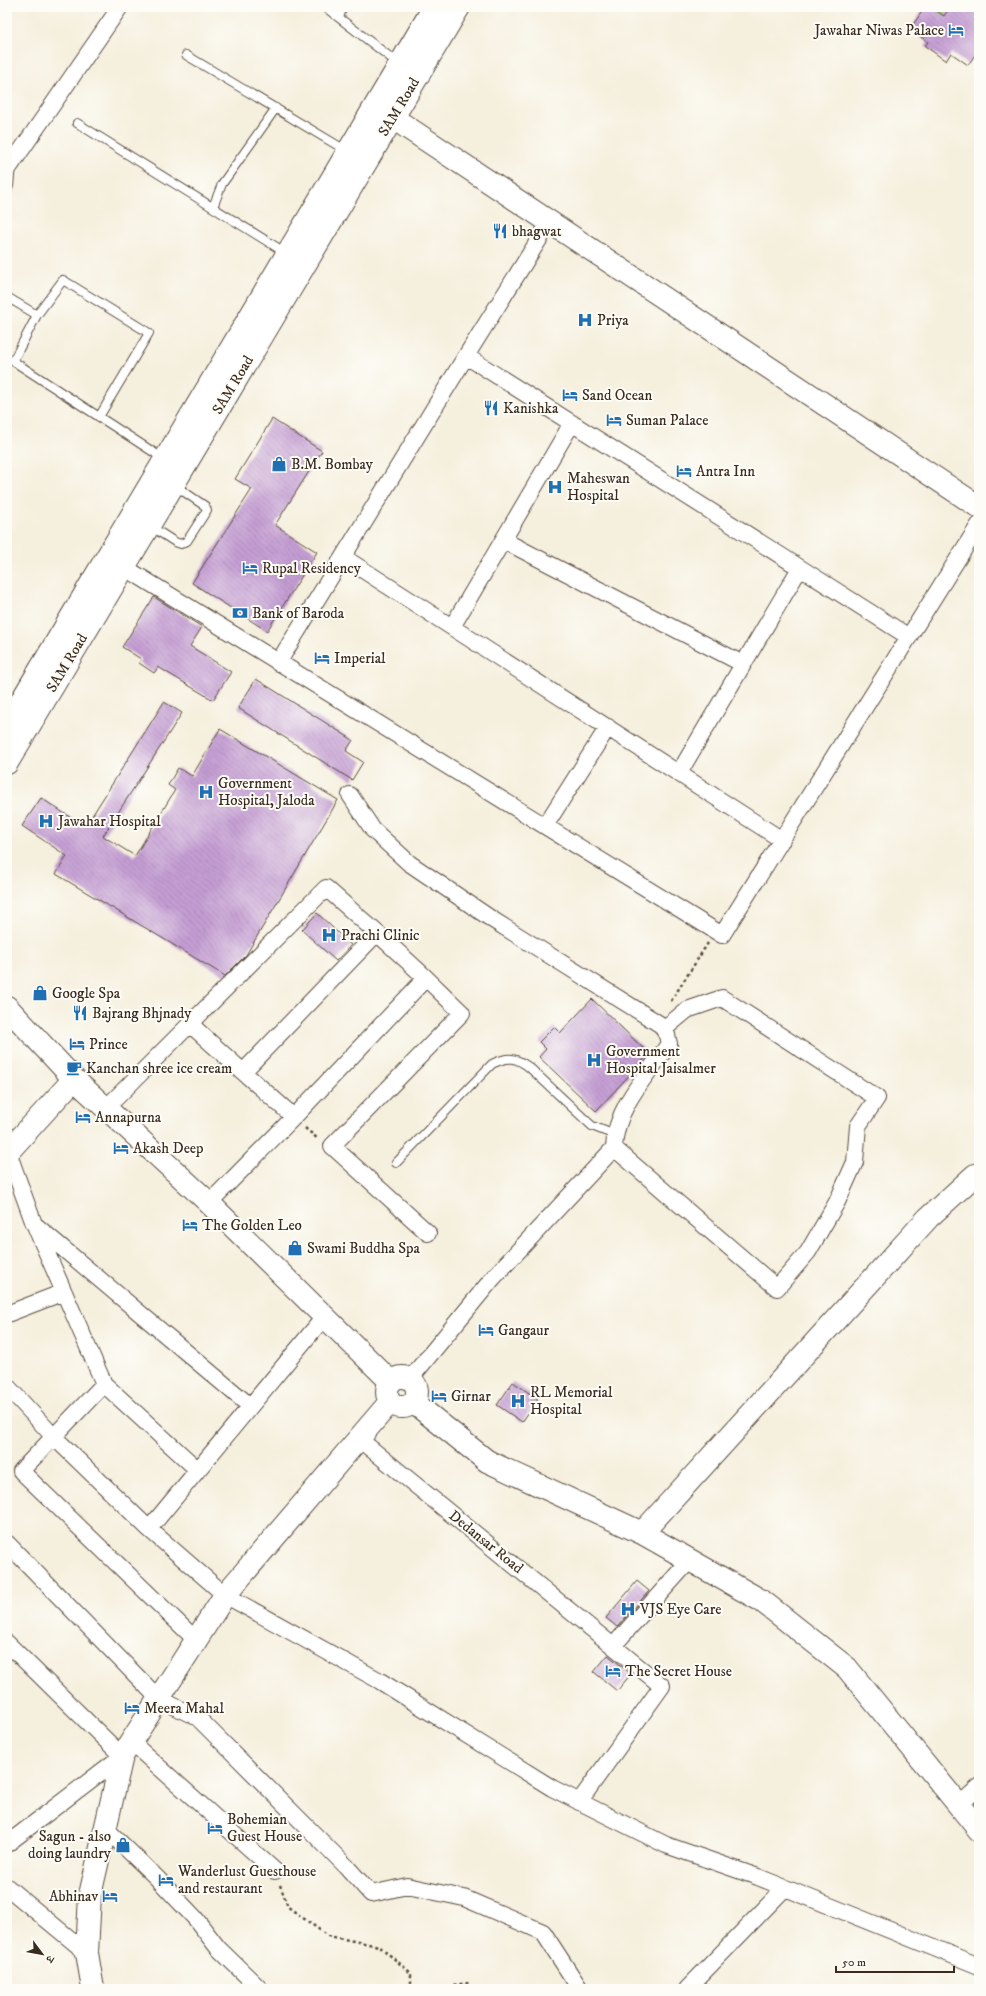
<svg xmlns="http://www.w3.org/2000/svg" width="986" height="1996" viewBox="0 0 986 1996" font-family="'IM FELL DW Pica','Noto Serif Devanagari',serif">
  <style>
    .grass { fill: #a2c26b; stroke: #6e7644 }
    .building { fill: url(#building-back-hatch) }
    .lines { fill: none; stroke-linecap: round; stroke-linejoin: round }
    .lane-casing { stroke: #57483b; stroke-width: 10 }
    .street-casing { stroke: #57483b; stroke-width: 18 }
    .secondary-casing { stroke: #57483b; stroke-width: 24 }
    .path { stroke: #57483b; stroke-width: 2.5; stroke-dasharray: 3 3; stroke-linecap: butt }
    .lane { stroke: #fff; stroke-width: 8 }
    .street { stroke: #fff; stroke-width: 16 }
    .secondary { stroke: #fff; stroke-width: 22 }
    .labels { text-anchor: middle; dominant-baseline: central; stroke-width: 4; stroke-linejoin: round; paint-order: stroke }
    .poi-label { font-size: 15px; fill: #3b2a1e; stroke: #fdfcf7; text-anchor: start }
    .street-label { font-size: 15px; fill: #3b2a1e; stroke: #fdfcf7 }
  </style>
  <defs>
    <pattern id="building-back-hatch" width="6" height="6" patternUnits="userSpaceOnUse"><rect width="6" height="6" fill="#c59ed4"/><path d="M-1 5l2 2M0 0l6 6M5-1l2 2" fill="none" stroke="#a181ab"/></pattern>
  </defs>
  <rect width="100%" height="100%" fill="#fdfcf7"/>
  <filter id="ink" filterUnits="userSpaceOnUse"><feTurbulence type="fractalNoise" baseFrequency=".025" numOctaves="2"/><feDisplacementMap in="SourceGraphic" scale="8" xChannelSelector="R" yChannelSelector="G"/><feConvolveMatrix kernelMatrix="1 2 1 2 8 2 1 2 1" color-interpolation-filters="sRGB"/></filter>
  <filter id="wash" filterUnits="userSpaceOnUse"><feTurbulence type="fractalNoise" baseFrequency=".012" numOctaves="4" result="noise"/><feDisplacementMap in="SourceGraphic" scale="16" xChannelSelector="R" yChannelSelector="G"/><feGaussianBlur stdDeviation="0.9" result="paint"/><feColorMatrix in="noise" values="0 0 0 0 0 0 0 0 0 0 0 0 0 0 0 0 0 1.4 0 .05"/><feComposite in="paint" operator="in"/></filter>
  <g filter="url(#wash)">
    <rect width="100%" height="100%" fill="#f5efdd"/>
    <path class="grass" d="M931 7H950L944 16Z"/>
    <g id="blocks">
      <path class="building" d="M925 7H931L944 16 950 7H970L979 13V49L968 65 951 53 946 61 925 46 928 42 910 29Z
        M272 419 322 451 275 525 317 552 267 631 192 583 252 489 235 479Z
        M154 597 202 627 190 646 231 672 213 700 158 667 154 673 139 663 141 659 122 647Z
        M256 679 353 740 346 751 363 762 352 780 238 708Z
        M164 702 182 713 103 836 135 856 175 790 168 785 178 768 192 776 220 729 338 800 246 955 225 976 56 874 67 856 22 826 41 798 85 827Z
        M317 913 351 945 336 961 302 930Z
        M592 999 649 1054 596 1111 539 1057 546 1049 539 1042 554 1027 560 1033Z
        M513 1382 538 1399 522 1422 497 1405Z
        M637 1581 649 1591 617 1627 606 1618Z
        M608 1655 631 1674 617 1691 594 1672Z"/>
    </g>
  </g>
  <g filter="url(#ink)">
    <use href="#blocks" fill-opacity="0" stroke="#57483b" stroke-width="1"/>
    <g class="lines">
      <g class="lane-casing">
        <path id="lane" d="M325 7 399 64
          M339 17 343 7
          M186 55 347 151
          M77 123 286 253
          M7 191 9 186 11 165
          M213 207 222 184 276 108
          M7 297 37 315 13 361 164 459
          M37 315 63 280 149 333 99 417
          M150 526 175 542 181 544 187 541 207 510 205 506 174 485
          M396 1163 492 1064C508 1056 516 1057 530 1068L592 1126 615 1135"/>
      </g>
      <g class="street-casing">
        <path id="street" d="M7 161 11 165 120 7
          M466 356 909 637
          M503 540 743 664
          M343 557 782 840
          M124 567 722 935 979 525
          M452 627 572 423
          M278 663 466 356 550 222
          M679 773 800 568
          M350 795 373 830 409 863 493 920 661 1025 667 1035 669 1044C647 1075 615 1108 614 1148
          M545 826 608 727
          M426 978 462 1013 332 1146 428 1233
          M243 1072 294 1117 426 978 377 933
          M106 1108 326 888 377 933 243 1072 190 1024
          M8 1152 34 1224 250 1406
          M209 1203 294 1117
          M36 1228 104 1384 198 1470
          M7 1314 64 1292
          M410 1379 493 1278 614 1148 777 1288 808 1252 837 1202 855 1162 858 1126 877 1098 722 998 687 1010 664 1029
          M104 1384 21 1471 195 1639
          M7 1386 54 1437 149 1529 225 1595 380 1681 552 1788 666 1845 758 1877 979 1966
          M359 1439 662 1686 579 1802
          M149 1529 325 1316
          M7 1543 158 1698 198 1718 346 1866 371 1894 407 1886 464 1898 543 1932 580 1989
          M7 1643 122 1756 7 1844
          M613 1646 690 1560
          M131 1742 275 1871
          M959 1805 979 1787
          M105 1828 157 1878 195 1918 218 1948 260 1989
          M7 1887 87 1953
          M687 1989 785 1888"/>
      </g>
      <g class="secondary-casing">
        <path id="secondary" d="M393 118 979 507
          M7 725 434 7
          M7 763 459 7
          M7 1007 74 1079 206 1200 391 1382
          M7 1153 74 1079
          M387 1392a15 15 0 1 1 30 0a15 15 0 1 1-30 0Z
          M413 1402 487 1461 642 1533 762 1601 847 1668 979 1830
          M642 1533 928 1218 975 1175 979 1178
          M93 1989 87 1953 90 1895 122 1756 225 1595 390 1402"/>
      </g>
      <path class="path" d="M671 1001 708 943
        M305 1128 318 1139
        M280 1885 288 1907 328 1936 379 1946 411 1973V1989
        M450 1989 452 1985 469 1983"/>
      <use href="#lane" class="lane"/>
      <use href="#street" class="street"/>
      <use href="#secondary" class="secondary"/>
    </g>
  </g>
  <defs>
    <g id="hotel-bare" transform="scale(1.2)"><path d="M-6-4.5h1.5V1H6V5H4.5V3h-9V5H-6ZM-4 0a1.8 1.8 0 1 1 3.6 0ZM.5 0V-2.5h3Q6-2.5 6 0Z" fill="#1f6fb2" stroke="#fdfcf7" stroke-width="2.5" paint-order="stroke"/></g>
    <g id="restaurant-bare" transform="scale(1.2)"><path d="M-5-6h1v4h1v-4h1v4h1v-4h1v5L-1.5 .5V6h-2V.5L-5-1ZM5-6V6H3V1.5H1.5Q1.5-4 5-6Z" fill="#1f6fb2" stroke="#fdfcf7" stroke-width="2.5" paint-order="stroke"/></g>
    <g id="hospital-bare" transform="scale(1.2)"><path d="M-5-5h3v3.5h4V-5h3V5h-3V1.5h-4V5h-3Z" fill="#1f6fb2" stroke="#fdfcf7" stroke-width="2.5" paint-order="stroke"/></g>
    <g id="shop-bare" transform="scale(1.2)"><path d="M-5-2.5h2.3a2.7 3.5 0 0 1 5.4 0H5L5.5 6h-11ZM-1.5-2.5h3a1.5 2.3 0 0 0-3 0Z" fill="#1f6fb2" stroke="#fdfcf7" stroke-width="2.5" paint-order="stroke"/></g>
    <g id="bank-bare" transform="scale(1.2)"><path d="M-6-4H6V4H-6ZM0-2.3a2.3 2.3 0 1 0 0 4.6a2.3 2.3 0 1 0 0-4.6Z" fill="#1f6fb2" stroke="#fdfcf7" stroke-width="2.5" paint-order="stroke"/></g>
    <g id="cafe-bare" transform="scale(1.2)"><path d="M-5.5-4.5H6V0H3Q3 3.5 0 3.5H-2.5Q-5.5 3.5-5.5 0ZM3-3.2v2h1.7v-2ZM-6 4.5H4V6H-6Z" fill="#1f6fb2" stroke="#fdfcf7" stroke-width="2.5" paint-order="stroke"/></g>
  </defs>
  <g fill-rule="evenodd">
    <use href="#hotel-bare" x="956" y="30"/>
    <use href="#restaurant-bare" x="500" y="231"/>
    <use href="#hospital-bare" x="585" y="320"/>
    <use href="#hotel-bare" x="570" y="395"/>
    <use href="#restaurant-bare" x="491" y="408"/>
    <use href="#hotel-bare" x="614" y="420"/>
    <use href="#shop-bare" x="279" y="464"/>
    <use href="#hotel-bare" x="684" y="471"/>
    <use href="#hospital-bare" x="555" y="487"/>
    <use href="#hotel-bare" x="250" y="568"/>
    <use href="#bank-bare" x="240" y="613"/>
    <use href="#hotel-bare" x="322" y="658"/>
    <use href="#hospital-bare" x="206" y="792"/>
    <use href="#hospital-bare" x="46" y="821"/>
    <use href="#hospital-bare" x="329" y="935"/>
    <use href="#shop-bare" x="40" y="993"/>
    <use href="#restaurant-bare" x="80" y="1013"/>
    <use href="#hotel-bare" x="77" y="1044"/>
    <use href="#hospital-bare" x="594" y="1060"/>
    <use href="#cafe-bare" x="74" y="1068"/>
    <use href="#hotel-bare" x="83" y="1117"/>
    <use href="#hotel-bare" x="121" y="1148"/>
    <use href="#hotel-bare" x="190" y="1225"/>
    <use href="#shop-bare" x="295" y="1248"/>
    <use href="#hotel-bare" x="486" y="1330"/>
    <use href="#hotel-bare" x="439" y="1396"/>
    <use href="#hospital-bare" x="518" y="1401"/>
    <use href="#hospital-bare" x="628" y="1609"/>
    <use href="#hotel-bare" x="613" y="1671"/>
    <use href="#hotel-bare" x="132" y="1708"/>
    <use href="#hotel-bare" x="215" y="1828"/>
    <use href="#shop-bare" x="123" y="1845"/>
    <use href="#hotel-bare" x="166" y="1880"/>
    <use href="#hotel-bare" x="110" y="1896"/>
  </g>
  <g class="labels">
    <g class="poi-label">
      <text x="944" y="30" text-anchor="end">Jawahar Niwas Palace</text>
      <text x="512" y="231">bhagwat</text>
      <text x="597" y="320">Priya</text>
      <text x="582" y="395">Sand Ocean</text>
      <text x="503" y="408">Kanishka</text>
      <text x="626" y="420">Suman Palace</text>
      <text x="291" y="464">B.M. Bombay</text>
      <text x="696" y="471">Antra Inn</text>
      <text x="567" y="478">Maheswan<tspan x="567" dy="17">Hospital</tspan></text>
      <text x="262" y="568">Rupal Residency</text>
      <text x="252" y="613">Bank of Baroda</text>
      <text x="334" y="658">Imperial</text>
      <text x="218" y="783">Government<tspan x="218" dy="17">Hospital, Jaloda</tspan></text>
      <text x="58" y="821">Jawahar Hospital</text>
      <text x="341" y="935">Prachi Clinic</text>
      <text x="52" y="993">Google Spa</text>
      <text x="92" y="1013">Bajrang Bhjnady</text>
      <text x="89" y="1044">Prince</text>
      <text x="606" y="1051">Government<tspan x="606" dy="17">Hospital Jaisalmer</tspan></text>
      <text x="86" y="1068">Kanchan shree ice cream</text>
      <text x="95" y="1117">Annapurna</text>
      <text x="133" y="1148">Akash Deep</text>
      <text x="202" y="1225">The Golden Leo</text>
      <text x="307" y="1248">Swami Buddha Spa</text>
      <text x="498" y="1330">Gangaur</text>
      <text x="530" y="1392">RL Memorial<tspan x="530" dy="17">Hospital</tspan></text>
      <text x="451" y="1396">Girnar</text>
      <text x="640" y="1609">VJS Eye Care</text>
      <text x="625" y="1671">The Secret House</text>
      <text x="144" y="1708">Meera Mahal</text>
      <text x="227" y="1819">Bohemian<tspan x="227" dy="17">Guest House</tspan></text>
      <text x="111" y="1836" text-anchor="end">Sagun - also<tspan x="111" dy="17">doing laundry</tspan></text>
      <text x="178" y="1871">Wanderlust Guesthouse<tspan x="178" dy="17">and restaurant</tspan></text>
      <text x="98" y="1896" text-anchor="end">Abhinav</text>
    </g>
    <g class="street-label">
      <text transform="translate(399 107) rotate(-59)">SAM Road</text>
      <text transform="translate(233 385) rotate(-59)">SAM Road</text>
      <text transform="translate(67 663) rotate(-59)">SAM Road</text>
      <text transform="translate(486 1542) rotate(39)">Dedansar Road</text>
    </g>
  </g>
  <rect width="986" height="1996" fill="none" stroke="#fdfcf7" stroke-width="24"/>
  <g transform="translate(42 1954) rotate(122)" stroke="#fdfcf7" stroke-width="3" paint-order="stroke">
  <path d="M0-3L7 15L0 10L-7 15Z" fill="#3b2a1e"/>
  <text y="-6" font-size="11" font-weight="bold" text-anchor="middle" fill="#3b2a1e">उ</text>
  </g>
  <path d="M836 1966v6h118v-6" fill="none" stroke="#3b2a1e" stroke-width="2"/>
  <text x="842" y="1966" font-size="12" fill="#3b2a1e" stroke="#fdfcf7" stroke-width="3" paint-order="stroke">50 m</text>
</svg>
